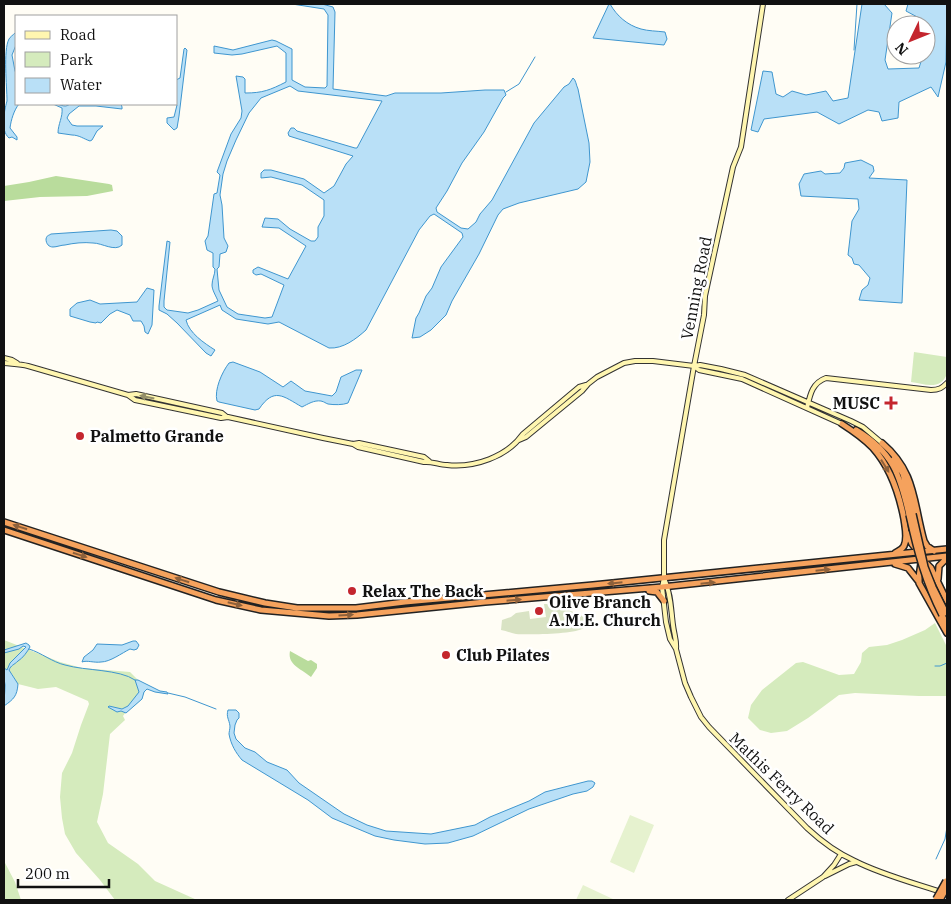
<svg xmlns="http://www.w3.org/2000/svg" width="951" height="904" viewBox="0 0 951 904" font-family="'IBM Plex Serif',serif">
  <style>
    .green { fill: #d5ebbd }
    .forest { fill: #b9dc9c }
    .cemetery { fill: #d9e3c4 }
    .pitch { fill: #e6f2cf }
    .water { fill: #b9e0f7; stroke: #3f96cf; fill-rule: evenodd }
    .lines { fill: none; stroke-linecap: round; stroke-linejoin: round }
    .stream { stroke: #3f96cf; stroke-width: 1 }
    .secondary-casing { stroke: #333; stroke-width: 6 }
    .highway-casing { stroke: #222; stroke-width: 8 }
    .secondary { stroke: #fff6b0; stroke-width: 4 }
    .highway { stroke: #f5a25d; stroke-width: 5 }
    .highway-bridge-casing { stroke: #222; stroke-width: 8; stroke-linecap: butt }
    .highway-bridge { stroke: #f5a25d; stroke-width: 5 }
    .oneway { fill: #948f68 }
    .oneway2 { fill: #8e613b }
    .poi-dot { fill: #c4262e; stroke: #fff; stroke-width: 2 }
    .labels { text-anchor: middle; dominant-baseline: central; stroke-width: 5; stroke-linejoin: round; paint-order: stroke }
    .street-label { font-size: 16px; fill: #111; stroke: #fff }
    .poi-label { font-size: 16px; font-weight: bold; fill: #111; stroke: #fff; text-anchor: start }
  </style>
  <rect width="100%" height="100%" fill="#fffdf5"/>
  <path class="green" d="M914 352 947 357C947 362 948 369 947 373 942 391 924 384 911 382Z
    M935 623 947 647V696H919L855 693 839 695 808 718 787 731 771 733 760 730 748 718 751 705 762 690 796 663 803 662 839 675 854 674 861 662 862 653 869 647 887 645 902 640 925 630Z
    M4 640 60 662 82 668 130 672 147 689C142 693 145 694 141 699 136 706 128 709 123 716L125 720 110 734 103 794 97 822 108 843 138 864 155 881 197 900H115L100 880 76 853 65 834 62 818 60 797 62 773 72 753 81 725 89 704 88 701 56 687 38 689 18 684 12 674 4 668Z
    M4 861 15 882 21 900H4Z"/>
  <path class="forest" d="M56 176 109 184 112 185 113 191 87 196 40 197 4 201V186L29 182Z
    M290 651 308 661 311 660 317 664V668L311 677C302 669 287 665 290 651Z"/>
  <path class="cemetery" d="M544 604C558 603 574 613 587 618L589 621C587 625 586 627 582 629 572 634 528 635 516 634 511 633 506 631 501 630L502 620 511 617 516 613 529 611 530 619 546 617Z"/>
  <path class="pitch" d="M630 815 654 825 634 873 610 862Z
    M583 885 615 900H576Z"/>
  <path class="water" d="M292 4H322L333 7 335 12 333 89 386 96 395 93H441L485 90H504L506 95 503 98 484 132 462 163 447 191 436 208 437 212 461 228 468 229 476 222 480 214 492 200 534 123 564 87 569 84 573 78C576 80 576 85 578 89L589 143 590 162 586 182 578 189 519 203 503 209 498 215 479 254 452 301 446 315 431 330 420 337 412 338 416 318 419 313 426 296 432 288 441 267 463 237 462 233 434 214 430 216 419 230 366 330C356 339 343 349 329 348L279 322 268 324 236 319 222 310 220 305 186 320C189 333 204 343 215 350L211 356 206 353 177 323 167 314 159 310V306L167 241 170 242 164 301V307L167 310 188 313 198 310 218 301C216 296 212 290 212 285 212 279 215 275 215 269L213 267V253L207 250 205 241 208 236 214 194 217 193 220 175 217 172 231 134 241 118 242 111 236 76 243 77 245 79V93C263 93 270 90 286 82V53L277 46 242 54 232 55 214 53V46L233 50 272 40 276 41 292 49V80L305 87 325 88 327 86 328 15 324 9ZM290 86 298 91 382 101 357 148H355L297 131 294 128H291L288 133 289 136 353 156 346 164 334 186 324 193 304 179 271 170H264L261 173V178L271 177 302 185 324 200V216L318 227V237L315 241H311L290 229 278 219 265 218 262 227 279 228 306 246 288 279 258 267 253 270V273L256 275 261 274 284 285 272 317 265 318 238 314 227 307 219 290 217 269 219 267 220 254 226 252 228 246 224 238 222 205 220 195 223 174 227 161 236 140 249 113 261 98Z
    M609 4H610C617 16 627 25 641 29 648 31 657 31 665 32L667 39 664 45 593 38Z
    M862 4H884L892 13 885 60 888 69 919 68 923 55H926V25H922L921 19 906 11 908 4H947L946 62 938 97 931 87 899 102 898 118 882 121 879 112 868 110 839 124 817 112 764 119 758 132 751 130 763 71 772 72 776 94 783 97 792 91 806 95 826 91 833 101 848 98Z
    M15 33 16 34V45L12 55 15 71 16 73V104H19C14 110 11 120 10 128L17 137V140L12 137 9 138C0 130 4 112 7 101 7 87 3 50 9 39 10 37 13 35 15 33Z
    M185 48 187 50 179 116 177 128 174 130 167 123V118L174 117 177 105 176 104V80L180 78 184 49Z
    M53 104C60 103 64 109 70 104H121L122 107V109L96 106H79L69 114 67 118 72 125 77 126H103L97 131 92 140 90 141C84 139 79 135 72 135 67 134 63 134 58 133 58 124 63 117 62 108Z
    M861 160 873 166 874 171 869 178 907 180 902 303 859 300 862 290 868 285 870 278 859 265 854 264 852 258 848 255 852 221 859 209 858 199 801 196 799 184 804 174 821 171 825 174 840 173 844 168 845 163Z
    M111 230 117 231 122 236V245C115 252 102 243 93 243 84 242 74 243 65 245 61 245 57 247 53 247 49 247 46 244 46 239 47 235 48 236 51 234Z
    M147 288 154 290 152 325 148 334 145 332 144 326 141 321H133L130 315 117 310 110 314 101 323 97 322 96 323 90 322 70 316V309L77 303 90 300 100 304 137 302Z
    M233 362 260 372 283 387 291 381 305 391 332 396 336 392 341 377 356 370H362L348 403C343 405 334 405 328 404 325 403 325 402 321 401 314 400 308 404 302 407 283 396 274 387 259 409L255 410 219 402 217 401C214 390 222 372 229 363Z
    M133 641H136L139 645 137 649 134 650 130 649C122 653 110 662 101 662 94 663 87 660 82 662L84 657 93 650 97 644 122 645Z
    M26 643 29 645 30 647C27 652 23 658 18 661 14 665 11 665 9 670L18 684C17 696 14 699 4 706 4 699 5 691 5 685 4 680 4 674 4 668L7 670 10 663 26 647 23 646 19 649 4 653V650Z
    M135 680H138L160 691 167 692 168 694 155 692 147 689 144 692 142 699 126 713 121 711 117 712 108 707 109 706 122 709 128 706 139 692Z
    M228 710H236L239 713V718L237 720 235 725 234 733 236 739 245 748 255 752 267 762 287 770 299 783 344 814 367 825 386 831 431 834 475 825 490 817 529 801 545 792 588 781H592L595 783 593 787 587 791 573 794 529 809 473 836 448 843 425 844 394 840 375 836 332 818 308 800 242 760C236 753 231 745 229 734 229 732 230 729 230 726 229 719 226 717 228 710Z"/>
  <g class="lines">
    <path class="stream" d="M854 50 857 4
      M506 92 519 84 535 57
      M29 649C42 653 52 662 65 665 86 671 119 669 135 680
      M935 666H940L947 663
      M168 693 185 697 216 709
      M936 859 945 839 947 827"/>
    <g class="secondary-casing">
      <path id="secondary" d="M763 4 741 147 733 167 705 296 704 315 694 366 664 540V578L662 587 666 622 670 639 676 649 685 683 691 697 701 717 709 727 807 828C821 841 837 853 855 861 882 875 918 884 947 894
        M4 358 12 360 17 363
        M4 363C12 364 20 364 28 366L128 395 135 400 221 418 228 417 323 438 353 444 359 443 424 457 429 461
        M694 366 699 370 742 379 842 424
        M128 395 136 394 222 413 227 417
        M807 408C810 395 812 383 826 378L931 390C939 390 942 388 947 383
        M519 440 526 437 582 391 588 384 597 377 624 363 635 361H653L694 366 700 365 721 369 745 375 851 421 863 427 882 443
        M353 444 358 447 424 462C432 461 439 465 447 465 474 468 507 457 523 434L579 387 586 385
        M664 578C671 593 671 610 673 625 674 634 677 641 676 649
        M825 876 849 864 856 862
        M788 900 823 877 834 865 841 854"/>
    </g>
    <g class="highway-casing">
      <path id="highway" d="M842 424C853 431 864 439 873 448 891 468 899 493 904 519 905 527 908 538 904 546 902 550 898 551 895 553
        M856 430C893 452 900 475 909 515
        M882 443C916 472 913 502 924 541L927 546 934 551
        M894 459 903 474 913 514
        M4 522 219 592 265 603 297 608H356L405 602 593 585 947 549
        M4 530 216 600 261 610 329 616 357 615 485 602 662 587 947 556
        M907 533 912 544 918 551
        M922 559 931 568 947 601
        M921 563 919 577V583L947 633
        M895 564 908 568 919 582
        M938 579 939 566 947 558
        M649 591 657 592 664 601
        M942 615 947 625"/>
    </g>
    <use href="#secondary" class="secondary"/>
    <use href="#highway" class="highway"/>
    <g class="highway-bridge-casing">
      <path id="highway-bridge" d="M913 514 925 567 933 587 946 613
        M909 515C917 551 925 582 942 615
        M936 899 946 881
        M940 900 947 887"/>
    </g>
    <use href="#highway-bridge" class="highway-bridge"/>
  </g>
  <defs><path id="oneway-solid" d="M-6-.8H1V-3.2L6.5 0L1 3.2V.8H-6Z" transform="scale(1.25)"/></defs>
  <use class="oneway" href="#oneway-solid" transform="translate(147 397) rotate(-168)"/>
  <g class="oneway2">
    <use href="#oneway-solid" transform="translate(885 466) rotate(58)"/>
    <use href="#oneway-solid" transform="translate(20 527) rotate(-162)"/>
    <use href="#oneway-solid" transform="translate(80 555) rotate(18)"/>
    <use href="#oneway-solid" transform="translate(823 570) rotate(-6)"/>
    <use href="#oneway-solid" transform="translate(182 580) rotate(-163)"/>
    <use href="#oneway-solid" transform="translate(615 583) rotate(174)"/>
    <use href="#oneway-solid" transform="translate(708 583) rotate(-6)"/>
    <use href="#oneway-solid" transform="translate(514 600) rotate(-5)"/>
    <use href="#oneway-solid" transform="translate(235 604) rotate(13)"/>
    <use href="#oneway-solid" transform="translate(346 615) rotate(-3)"/>
  </g>
  <g class="poi-dot">
    <path d="M888.5 395.5h5v5h5v5h-5v5h-5v-5h-5v-5h5z"/>
    <circle cx="80" cy="436" r="5"/>
    <circle cx="352" cy="591" r="5"/>
    <circle cx="539" cy="611" r="5"/>
    <circle cx="446" cy="655" r="5"/>
  </g>
  <g class="labels">
    <g class="street-label">
      <text transform="translate(696 288) rotate(-79)">Venning Road</text>
      <text transform="translate(782 783) rotate(44)">Mathis Ferry Road</text>
    </g>
    <g class="poi-label">
      <text x="880" y="403" text-anchor="end">MUSC</text>
      <text x="90" y="436">Palmetto Grande</text>
      <text x="362" y="591">Relax The Back</text>
      <text x="549" y="602">Olive Branch<tspan x="549" dy="18">A.M.E. Church</tspan></text>
      <text x="456" y="655">Club Pilates</text>
    </g>
  </g>
  <rect width="951" height="904" fill="none" stroke="#111111" stroke-width="10"/>
  <rect x="15" y="15" width="162" height="90" fill="#ffffff" stroke="#a0a0a0"/>
  <rect x="25" y="31" width="25" height="8" fill="#fff6b0" stroke="#a0a0a0"/>
  <text x="60" y="40" font-size="15" fill="#111111">Road</text>
  <rect x="25" y="52" width="25" height="15" fill="#d5ebbd" stroke="#a0a0a0"/>
  <text x="60" y="65" font-size="15" fill="#111111">Park</text>
  <rect x="25" y="78" width="25" height="15" fill="#b9e0f7" stroke="#a0a0a0"/>
  <text x="60" y="90" font-size="15" fill="#111111">Water</text>
  <g transform="translate(911 40) rotate(227)"><circle r="24" fill="#ffffff" stroke="#a0a0a0"/>
  <path d="M0-4L9 19L0 12L-9 19Z" fill="#c4262e"/>
  <text y="-8" font-size="14" font-weight="bold" text-anchor="middle" fill="#111111">N</text>
  </g>
  <path d="M18 879v8h91v-8" fill="none" stroke="#111111" stroke-width="2.5"/>
  <text x="25" y="879" font-size="15" fill="#111111" stroke="#ffffff" stroke-width="4" paint-order="stroke">200 m</text>
</svg>
